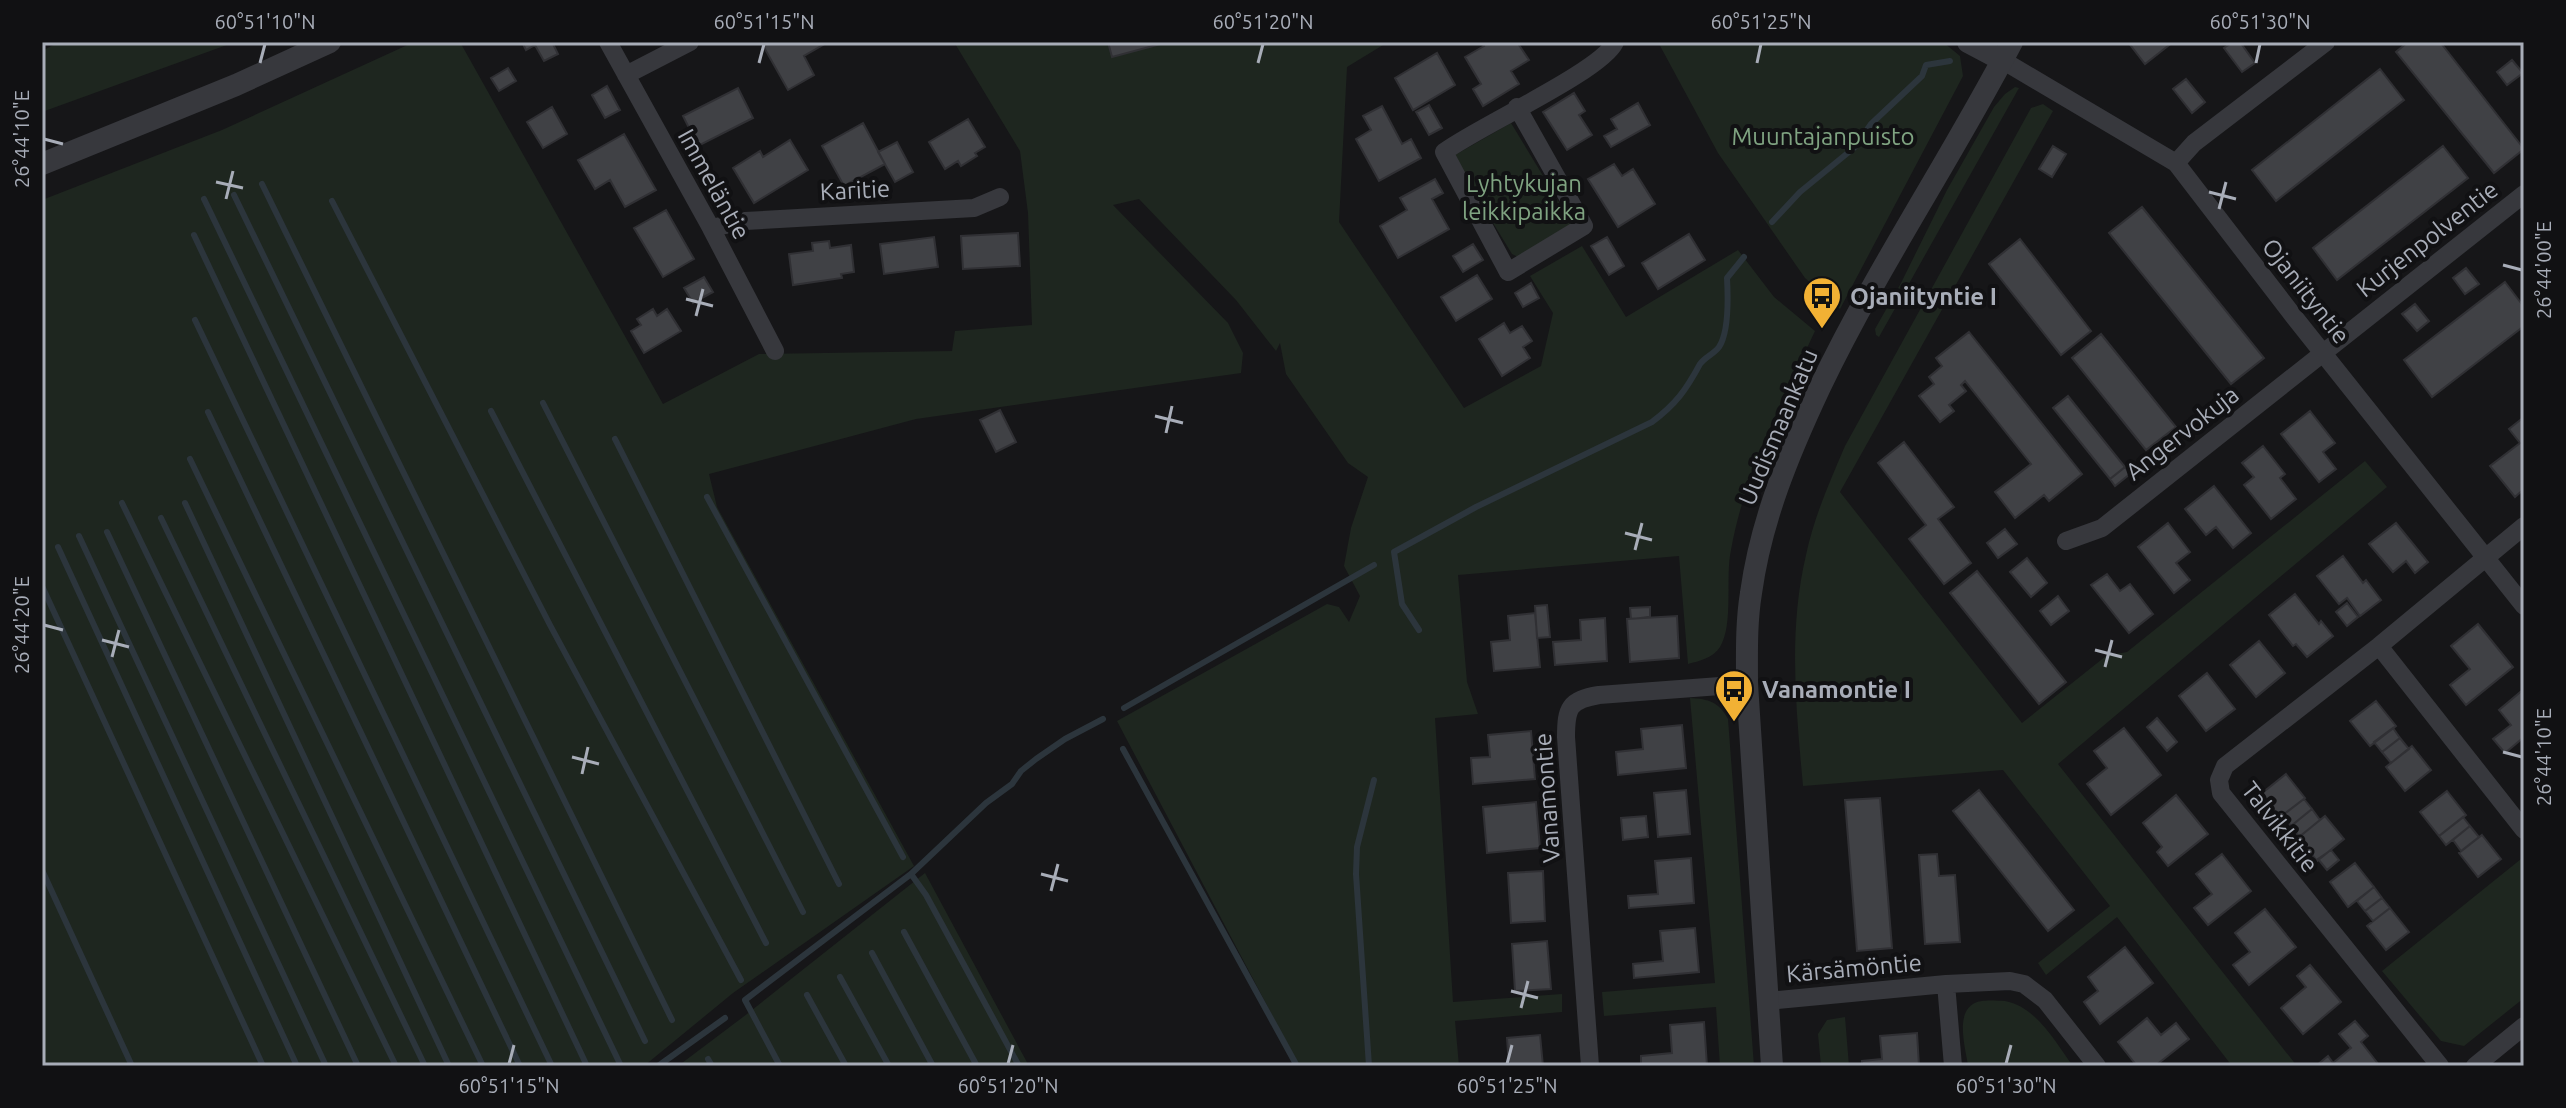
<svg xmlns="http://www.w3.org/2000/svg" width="2566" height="1108" viewBox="0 0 2566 1108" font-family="Ubuntu,sans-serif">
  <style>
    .green { fill: #1e261f }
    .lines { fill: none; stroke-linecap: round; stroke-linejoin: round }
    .stream { stroke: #2c353c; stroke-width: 6 }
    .building { fill: #404145; stroke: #303034; stroke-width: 2 }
    .minor { stroke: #37383d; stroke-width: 18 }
    .tertiary { stroke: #37383d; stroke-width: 22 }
    .ticks { fill: none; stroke: #a8adb8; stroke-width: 3 }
    .labels { text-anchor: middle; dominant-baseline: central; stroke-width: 8; stroke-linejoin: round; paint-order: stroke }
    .park-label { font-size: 24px; fill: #7fa381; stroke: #111113 }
    .street-label { font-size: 24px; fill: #a8adb8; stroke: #111113 }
    .poi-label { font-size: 24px; font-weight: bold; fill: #a8adb8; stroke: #111113; text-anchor: start }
    .neatline { fill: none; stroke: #a8adb8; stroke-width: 3 }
    .ticks-label { font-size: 20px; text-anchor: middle; fill: #a8adb8 }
  </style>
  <rect width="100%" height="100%" fill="#161618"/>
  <path class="green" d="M59 42H235L42 112V51Z
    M414 42H460L663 404 759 354 952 351 955 331 1032 325 1028 213 1020 151 954 42H1388L1347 67 1339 222 1464 408 1541 366 1553 313 1530 276 1582 246 1626 317 1738 250 1774 297 1815 331C1782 402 1745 472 1731 550 1725 576 1734 625 1720 647 1713 658 1699 661 1688 664L1679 556 1458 575 1467 682 1478 714 1435 718 1453 1002 1562 994V1012L1455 1021 1459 1066H1299L1117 721 1327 604 1339 607 1349 622 1360 596 1344 566 1351 528 1368 477 1348 463 1286 374 1280 343 1276 351 1236 300 1139 199 1113 205 1228 323 1243 353 1241 373 916 419 709 474 717 507 914 866 733 993 644 1066H42V200L222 130Z
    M1658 42H1943L1960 56 1963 76 1840 309 1805 278 1718 153Z
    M2015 87 2019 88 1879 337 1876 335 1875 329 1901 283 1947 190 1994 107 2005 94Z
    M2043 104 2053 111 1840 492 2022 723 2106 656 2127 652 2365 461 2387 487 2058 764 2297 1066H2232L2117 917 2046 975 2038 963 2110 906 2003 770 1803 786C1796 709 1788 631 1806 555 1814 517 1830 481 1845 446L2031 108Z
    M1511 123 1571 222 1570 226 1518 257 1512 254 1457 164 1455 155Z
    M1690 698C1709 699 1719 702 1728 719L1754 1066H1720L1716 1007 1604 1016 1602 992 1715 983Z
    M2521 859 2524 863V998L2464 1046 2441 1041 2382 971Z
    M925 873 1029 1066H678L747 1014Z
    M2005 1001C2037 1007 2055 1042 2073 1066H1968C1966 1050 1955 1015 1973 1004 1981 999 1995 1001 2005 1001Z
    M1845 1017 1849 1066H1821L1818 1034 1827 1020Z"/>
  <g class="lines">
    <path class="stream" d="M262 184 672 1020
      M234 195 645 1041
      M204 199 621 1066
      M332 201 550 625 741 980
      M1772 222 1800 192 1855 147 1871 124 1922 76 1926 65 1950 61
      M194 235 587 1066
      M195 320 552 1066
      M543 403 803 912
      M491 411 766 943
      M208 412 520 1066
      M615 439 839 884
      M190 459 483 1066
      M707 497 903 857
      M122 503 396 1066
      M185 503 449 1066
      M161 518 425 1066
      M107 532 358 1066
      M79 536 326 1066
      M58 547 297 1066
      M42 586 263 1066
      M1419 630 1402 604 1394 552 1476 507 1652 422C1676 404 1686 390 1700 364 1705 357 1714 354 1719 347 1729 332 1728 296 1727 278L1744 257
      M1124 708 1374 565
      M1123 749 1297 1066
      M42 870 132 1066
      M911 874 926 895 1019 1066
      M904 932 977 1066
      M872 953 933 1066
      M840 977 889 1066
      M807 995 846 1066
      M708 1059 712 1066
      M658 1066 725 1018
      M780 1066 745 1000 911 874 986 803 1012 784 1021 771 1036 759 1065 739 1103 719
      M1369 1066 1356 874 1357 847 1374 780"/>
  </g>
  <path class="building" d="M522 42H557L553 44 558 54 544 61 535 45 526 50Z
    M761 42H828L804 56 814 75 788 90Z
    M1108 42H1168L1112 57Z
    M1481 42H1517L1529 60 1511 71 1519 84 1483 106 1473 89 1481 84 1465 57 1484 46Z
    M2128 42H2173L2145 64Z
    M2233 42H2240L2255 63 2242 72 2224 48Z
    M2408 42H2440L2524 149 2494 173 2396 52Z
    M1437 53 1455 85 1413 110 1395 78Z
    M2512 60 2523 73 2507 85 2497 72Z
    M508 68 516 81 499 91 491 78Z
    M2380 69 2404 100 2276 201 2252 170Z
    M2186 79 2205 102 2192 113 2173 89Z
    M607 86 620 110 605 118 592 95Z
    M738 88 753 118 698 146 683 116Z
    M1574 93 1585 111 1579 115 1592 135 1567 150 1543 112Z
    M1638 103 1650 125 1611 147 1604 136 1617 129 1611 119Z
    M1429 105 1442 128 1429 135 1416 112Z
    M1382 106 1402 144 1411 139 1421 158 1379 181 1356 139 1371 130 1363 116Z
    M552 107 567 134 543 148 527 122Z
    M968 119 985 147 975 153 977 156 961 166 958 161 945 169 929 142Z
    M863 123 885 164 844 186 822 146Z
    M624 134 656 190 625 207 610 180 595 189 578 160Z
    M790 140 808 170 754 203 733 168 760 151 763 157Z
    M897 142 913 172 895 182 878 152Z
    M2053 146 2066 154 2052 177 2039 169Z
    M2443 146 2468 178 2337 280 2313 248Z
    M1614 164 1622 176 1633 169 1655 204 1618 227 1588 179Z
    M1435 179 1443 193 1432 199 1449 229 1398 258 1380 226 1407 210 1400 198Z
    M2142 207 2264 358 2231 384 2109 233Z
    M666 210 694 259 663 277 634 228Z
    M1018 233 1020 266 963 269 961 236Z
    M1689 234 1705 260 1658 289 1642 263Z
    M934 237 938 267 884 274 880 244Z
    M1607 237 1624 266 1609 275 1591 246Z
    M2020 239 2091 331 2061 355 1989 264Z
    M829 241 830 248 851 245 854 272 841 274 842 278 793 285 789 254 813 251 812 243Z
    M1473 244 1483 260 1463 272 1453 256Z
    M2466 268 2479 284 2465 294 2453 278Z
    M1477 275 1492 299 1456 321 1441 297Z
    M704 277 713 292 693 303 684 288Z
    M2505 282 2524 307V326L2432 397 2404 360Z
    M1531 283 1539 298 1523 307 1515 293Z
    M2415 304 2429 321 2417 331 2402 314Z
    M653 309 657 316 667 309 681 331 644 353 631 331 641 325 637 319Z
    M1504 323 1510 333 1522 326 1532 341 1523 347 1530 358 1502 376 1479 339Z
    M1969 332 2082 474 2049 501 2044 495 2015 518 1995 492 2031 464 1965 381 1961 385 1966 391 1949 405 1954 411 1940 422 1919 396 1934 384 1929 377 1942 366 1936 358Z
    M2101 334 2176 427 2146 450 2072 358Z
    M2068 396 2125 467 2110 479 2053 408Z
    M1000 410 1016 442 996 452 980 420Z
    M2310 411 2335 443 2323 452 2336 469 2319 482 2281 434Z
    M2524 417V489L2515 497 2490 466 2520 443 2509 429Z
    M1904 442 1954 507 1938 519 1971 563 1944 584 1909 539 1926 525 1878 463Z
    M2263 446 2285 474 2280 478 2296 499 2271 519 2244 485 2254 477 2242 463Z
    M2125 467 2130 474 2115 486 2110 479Z
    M2214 486 2251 533 2233 548 2216 527 2206 535 2185 509Z
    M2168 523 2190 552 2176 563 2190 580 2174 593 2138 547Z
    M2396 523 2428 562 2415 573 2406 561 2393 572 2369 544Z
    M2005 529 2017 544 1998 558 1987 543Z
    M2343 556 2363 583 2366 580 2381 600 2360 616 2347 598 2339 604 2317 576Z
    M2027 558 2047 583 2031 597 2010 572Z
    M1977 571 2066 682 2039 704 1950 593Z
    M2107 574 2120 591 2130 584 2153 614 2129 633 2091 585Z
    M2295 594 2319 624 2321 621 2333 636 2307 657 2296 644 2293 646 2269 615Z
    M2058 596 2069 611 2051 625 2040 611Z
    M2347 603 2358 617 2347 626 2336 612Z
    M1547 605 1550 637 1537 638 1535 606Z
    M1650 607V617L1631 619 1630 608Z
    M1535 613 1540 667 1494 671 1491 642 1510 640 1508 616Z
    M1677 616 1679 658 1630 662 1627 619Z
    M1605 618 1607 661 1555 665 1553 642 1581 640 1580 620Z
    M2478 624 2513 667 2466 705 2450 685 2470 669 2451 646Z
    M2259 641 2285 673 2256 697 2230 665Z
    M2207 673 2235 709 2206 731 2179 696Z
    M2524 689V737L2505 753 2493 739 2511 725 2499 710Z
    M2376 701 2396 726 2370 746 2350 721Z
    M2157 718 2177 742 2167 751 2147 727Z
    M1682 725 1686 768 1618 775 1616 752 1643 749 1641 729Z
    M2124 728 2161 775 2111 815 2087 784 2107 768 2094 751Z
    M2393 728 2400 738 2382 752 2374 742Z
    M1531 731 1535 779 1473 784 1471 758 1490 757 1488 735Z
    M2400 738 2409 749 2391 763 2382 752Z
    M2412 746 2431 770 2405 791 2386 767Z
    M2286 774 2305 798 2280 817 2261 794Z
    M1686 790 1690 834 1658 837 1654 793Z
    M1979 790 2074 910 2048 931 1953 811Z
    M2447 791 2466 815 2439 836 2420 812Z
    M2176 795 2208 834 2168 866 2157 852 2162 847 2143 823Z
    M1880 798 1892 948 1857 951 1845 800Z
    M2304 799 2312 809 2291 826 2283 815Z
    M1536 802 1540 848 1487 853 1483 807Z
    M2312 809 2320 820 2299 837 2291 826Z
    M1646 816 1648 837 1623 840 1621 818Z
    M2325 816 2344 839 2317 861 2298 838Z
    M2463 817 2470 826 2446 845 2439 836Z
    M2470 826 2479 837 2461 851 2453 840Z
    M2482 835 2501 859 2478 877 2459 853Z
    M2331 850 2339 860 2327 870 2318 859Z
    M1937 854 1939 876 1955 875 1960 942 1925 944 1919 855Z
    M2222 854 2251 891 2208 925 2194 908 2212 894 2196 874Z
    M1691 858 1694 903 1629 908 1628 896 1658 894 1655 861Z
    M2355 863 2374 887 2348 907 2330 882Z
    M1543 871 1545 921 1511 923 1508 873Z
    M2374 887 2382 898 2365 911 2357 901Z
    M2382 898 2390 908 2373 921 2365 911Z
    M2390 908 2409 932 2386 950 2367 926Z
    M2265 909 2296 947 2249 985 2233 965 2250 952 2235 933Z
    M1695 928 1699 972 1634 978 1633 964 1663 961 1660 931Z
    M1547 941 1551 989 1515 991 1512 944Z
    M2125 947 2153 983 2100 1024 2084 1002 2098 991 2088 977Z
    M2310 965 2341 1002 2303 1034 2281 1008 2306 987 2297 976Z
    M2147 1018 2161 1035 2176 1023 2189 1039 2155 1066H2137L2118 1042Z
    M2355 1021 2368 1036 2361 1042 2379 1065 2316 1066 2328 1056 2333 1063 2351 1048 2339 1034Z
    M1704 1022 1707 1066H1641V1056L1672 1053 1670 1025Z
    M1917 1033 1919 1066H1862V1061L1882 1059 1880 1036Z
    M1540 1035 1543 1066H1509L1507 1038Z"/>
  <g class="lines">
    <path class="minor" d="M608 42 711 228 775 351
      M2002 60 2176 163 2295 318 2524 606
      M626 75 690 42
      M1517 107 1584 226 1508 272 1444 152C1477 127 1602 71 1615 42
      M2176 163 2194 143 2326 42
      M711 228 745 221 974 208 1000 197
      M2066 541 2102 528 2524 194
      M2379 646 2524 830
      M1946 984 1953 1066
      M1767 1001 1946 984 2010 981 2024 984 2045 1000 2097 1066
      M1590 1066 1566 737C1566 708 1569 700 1599 695L1747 684
      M2440 1066 2221 793 2219 780 2225 766 2379 646 2524 526
      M2475 1066 2524 1026"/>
    <path class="tertiary" d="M1968 42 2002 60
      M42 164 236 85 330 42
      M1772 1066 1747 684C1747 654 1746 624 1751 593 1761 520 1789 453 1820 387 1877 268 1951 159 2012 42"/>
  </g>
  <path class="ticks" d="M260 63 265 44M759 63 764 44M1258 63 1263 44M1757 63 1761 44M2256 63 2260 44M44 139 63 144M216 182 243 188M2209 192 2236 199M226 199 233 171M2219 209 2226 182M2503 265 2522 270M686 299 713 306M696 316 703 289M1155 416 1183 423M1166 433 1172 406M1625 533 1652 540M1635 550 1642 523M44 625 63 630M102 640 129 647M2095 650 2122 657M112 657 119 630M2105 667 2112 640M2503 752 2522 757M572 757 599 764M582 774 588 747M1041 874 1068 881M1051 891 1058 864M1511 991 1538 998M1521 1008 1528 981M509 1064 514 1045M1008 1064 1013 1045M1507 1064 1512 1045M2006 1064 2011 1045"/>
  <defs>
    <g id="bus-pin" transform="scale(2)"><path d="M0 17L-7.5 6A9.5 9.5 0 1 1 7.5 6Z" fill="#f2b134" stroke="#111113"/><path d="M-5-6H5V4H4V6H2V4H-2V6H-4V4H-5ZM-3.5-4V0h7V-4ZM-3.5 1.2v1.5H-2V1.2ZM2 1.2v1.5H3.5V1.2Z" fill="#111"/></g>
  </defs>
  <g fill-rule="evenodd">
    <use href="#bus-pin" x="1822" y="296"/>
    <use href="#bus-pin" x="1734" y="689"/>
  </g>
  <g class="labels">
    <g class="park-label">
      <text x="1823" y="136">Muuntajanpuisto</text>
      <text x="1524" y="183">Lyhtykujan<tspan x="1524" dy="28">leikkipaikka</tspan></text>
    </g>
    <g class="street-label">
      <text transform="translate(714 184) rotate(61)">Immeläntie</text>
      <text transform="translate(855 190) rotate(-3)">Karitie</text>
      <text transform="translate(2427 239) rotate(-38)">Kurjenpolventie</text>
      <text transform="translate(2306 291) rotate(52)">Ojaniityntie</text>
      <text transform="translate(1778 427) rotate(-67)">Uudismaankatu</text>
      <text transform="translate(2182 433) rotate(-38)">Angervokuja</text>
      <text transform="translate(1547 798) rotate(-94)">Vanamontie</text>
      <text transform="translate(2280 827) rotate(52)">Talvikkitie</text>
      <text transform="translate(1854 968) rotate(-5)">Kärsämöntie</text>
    </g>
    <g class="poi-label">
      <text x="1850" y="296">Ojaniityntie I</text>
      <text x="1762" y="689">Vanamontie I</text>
    </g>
  </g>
  <rect width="2566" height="1108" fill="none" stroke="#111113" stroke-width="88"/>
  <rect x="44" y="44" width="2478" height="1020" class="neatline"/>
  <g class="ticks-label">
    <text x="265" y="29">60°51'10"N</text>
    <text x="764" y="29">60°51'15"N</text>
    <text x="1263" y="29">60°51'20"N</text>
    <text x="1761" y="29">60°51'25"N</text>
    <text x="2260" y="29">60°51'30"N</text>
    <text transform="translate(22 139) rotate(-90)" y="7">26°44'10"E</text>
    <text transform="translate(2544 270) rotate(-90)" y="7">26°44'00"E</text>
    <text transform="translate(22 625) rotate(-90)" y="7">26°44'20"E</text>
    <text transform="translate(2544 757) rotate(-90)" y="7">26°44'10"E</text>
    <text x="509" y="1093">60°51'15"N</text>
    <text x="1008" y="1093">60°51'20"N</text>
    <text x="1507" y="1093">60°51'25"N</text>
    <text x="2006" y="1093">60°51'30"N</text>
  </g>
</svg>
